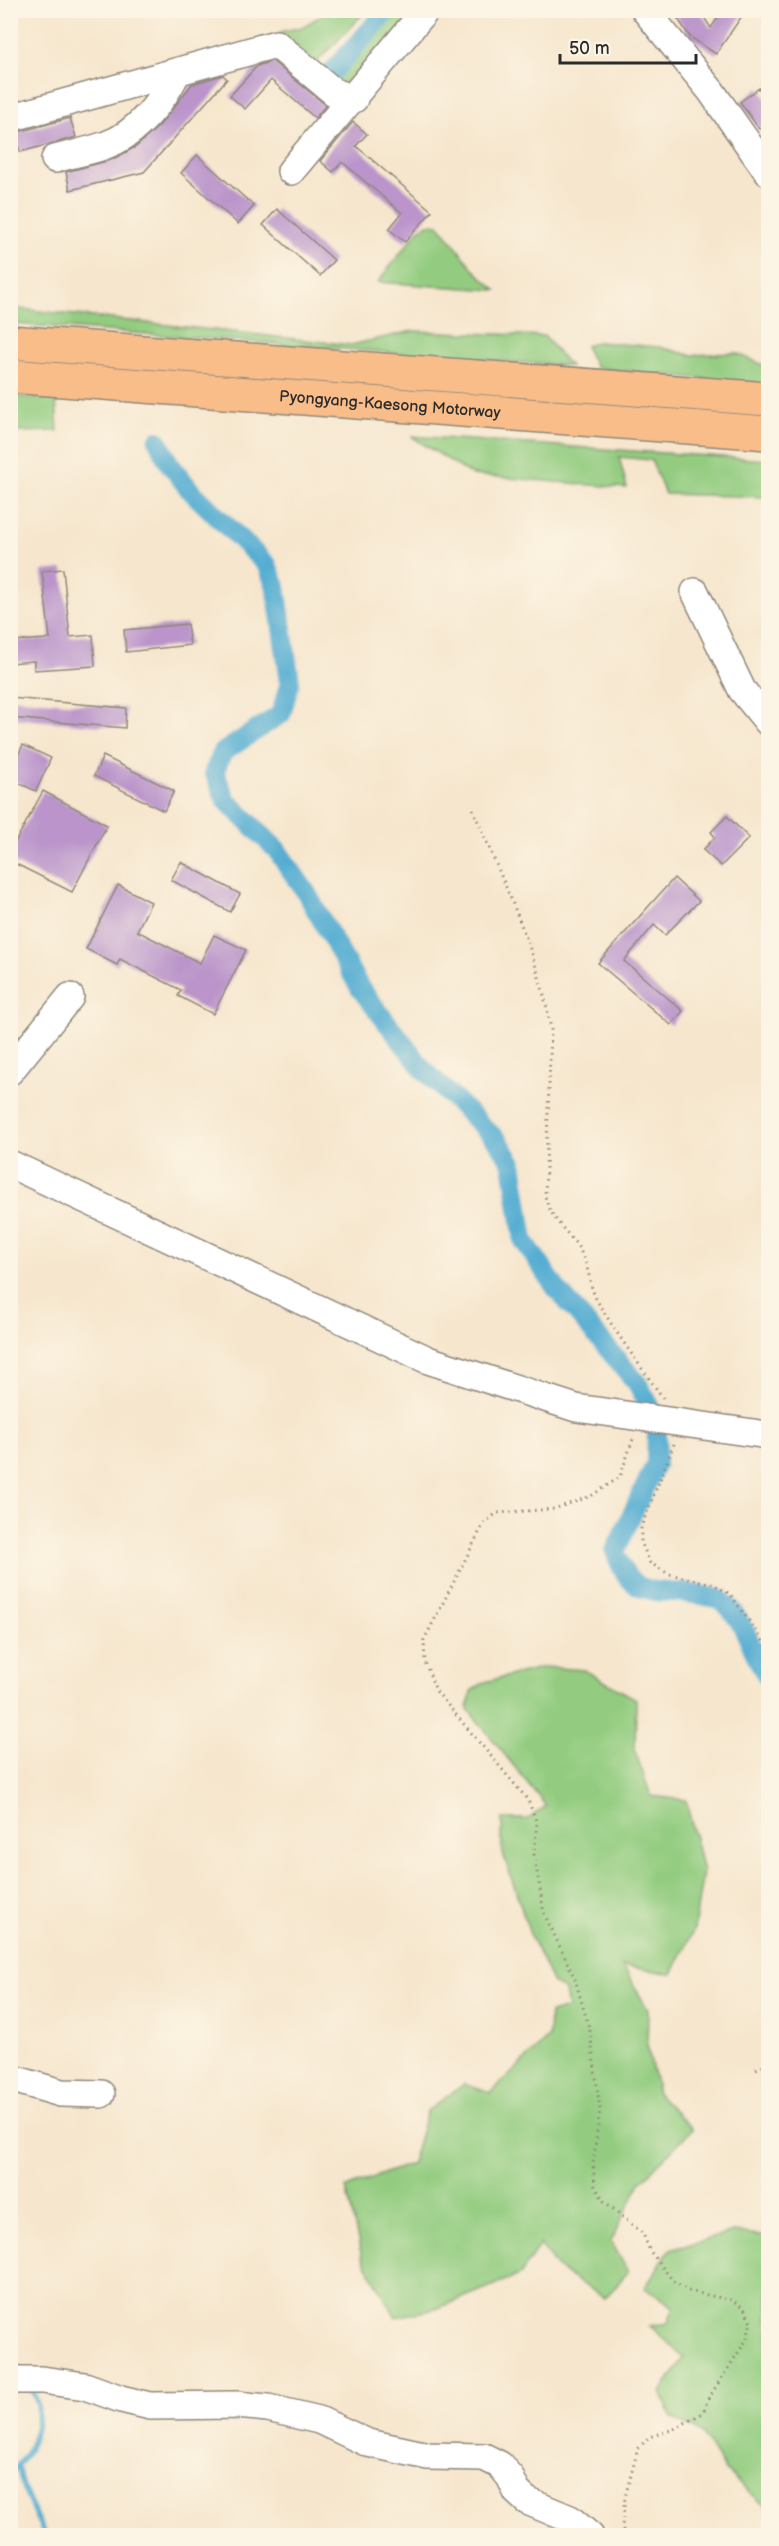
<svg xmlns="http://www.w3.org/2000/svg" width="779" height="2546" viewBox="0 0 779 2546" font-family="'Balsamiq Sans',sans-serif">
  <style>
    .green { fill: #93cc80; stroke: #5f7c56; stroke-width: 1.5 }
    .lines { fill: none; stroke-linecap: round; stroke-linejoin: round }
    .stream { stroke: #55add2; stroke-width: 5 }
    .canal { stroke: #55add2; stroke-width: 20 }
    .building { fill: #ba94ca }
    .minor-casing { stroke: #90887c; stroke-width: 30 }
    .highway-casing { stroke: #90887c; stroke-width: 36 }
    .path { stroke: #90887c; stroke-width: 3; stroke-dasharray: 1.5 4.5; stroke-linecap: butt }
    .minor { stroke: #fff; stroke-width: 27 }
    .highway { stroke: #f8bd89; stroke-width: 33 }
    .labels { text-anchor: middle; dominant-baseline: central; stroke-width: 5; stroke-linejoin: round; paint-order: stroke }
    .street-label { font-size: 16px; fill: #2b2b2b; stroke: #fcf5e5 }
  </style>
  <rect width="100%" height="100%" fill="#fcf5e5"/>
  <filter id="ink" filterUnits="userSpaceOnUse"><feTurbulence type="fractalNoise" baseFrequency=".0167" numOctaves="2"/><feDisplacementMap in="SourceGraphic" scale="12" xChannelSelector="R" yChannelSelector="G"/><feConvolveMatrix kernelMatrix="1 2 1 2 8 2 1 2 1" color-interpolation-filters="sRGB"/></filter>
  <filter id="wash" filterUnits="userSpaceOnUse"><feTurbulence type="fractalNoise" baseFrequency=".008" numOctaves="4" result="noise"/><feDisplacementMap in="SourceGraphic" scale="24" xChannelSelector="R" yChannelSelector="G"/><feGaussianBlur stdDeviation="1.35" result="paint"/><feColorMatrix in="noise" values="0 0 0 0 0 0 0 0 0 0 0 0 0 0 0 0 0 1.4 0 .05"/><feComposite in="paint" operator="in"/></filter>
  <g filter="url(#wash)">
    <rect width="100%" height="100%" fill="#f6e6cd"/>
    <path class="green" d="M329 11H366L315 64 280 32 302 27Z
      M399 11H418L346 90 334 81Z
      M428 224 439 225 475 271 496 290 378 282 417 232Z
      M11 308 351 345 413 331 544 336 570 366 13 324Z
      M597 342 659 347 690 355 736 353 768 367V385L596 368 585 346Z
      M11 396 56 400 58 431 11 432Z
      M411 436 768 460V497L665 494 651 460 619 457 627 488 472 475Z
      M544 1667 584 1670 636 1699 635 1751 651 1796 686 1800 703 1872 694 1929 672 1974 623 1966 648 2010 647 2045 658 2094 692 2129 640 2183 611 2241 628 2272 605 2298 558 2269 540 2244 521 2274 436 2309 396 2317 362 2257 346 2188 412 2163 427 2111 464 2084 491 2093 549 2037 550 2013 568 2008 565 1991 553 1983 531 1937 502 1850V1819H528L546 1806 468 1709 471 1691 485 1682Z
      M734 2232 768 2236V2516L765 2506 725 2470 702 2433 672 2418 661 2392 684 2357 650 2326 668 2323 674 2307 645 2288 669 2250Z"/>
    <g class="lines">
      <path class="stream" d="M10 2354 22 2372
        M18 2467 24 2490 45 2536
        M10 2473C28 2459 40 2428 38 2406 37 2400 33 2393 31 2388"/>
      <path class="canal" d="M330 74 388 10
        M158 441 169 463 190 490 267 565 276 587 290 682 281 714 223 752 214 772 226 800 276 849 306 892 360 988 424 1070 499 1142 512 1163 524 1241 556 1288 637 1383 651 1408 657 1433 656 1463 615 1551C631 1603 659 1587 701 1595 706 1596 714 1597 719 1599 743 1613 753 1656 768 1677"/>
    </g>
    <g id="blocks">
      <path class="building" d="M672 10H699L711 28 723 10H746L716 54 690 37Z
        M272 61 326 105 315 118 271 80 245 109 230 96 257 66Z
        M223 75 227 79 144 172 70 190 66 172 111 160 136 147 160 125 192 84Z
        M759 88 768 101V122L759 129 740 102Z
        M70 118 76 137 20 152 15 133Z
        M353 122 367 134 356 146 432 211 405 242 389 229 402 213 342 162 333 172 320 161Z
        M197 155 254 206 238 224 181 173Z
        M277 209 334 260 320 276 263 225Z
        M63 569 70 637 93 635 95 666 34 670V661L10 663V641L50 639 42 571Z
        M187 624 190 645 126 652 124 630Z
        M10 698 126 708 125 728 10 718Z
        M23 745 51 758 36 791 10 779V771Z
        M103 756 174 791 164 811 94 776Z
        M43 791 107 825 72 892 10 861V852Z
        M727 816 749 838 721 866 703 850 715 837 711 832Z
        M181 862 240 894 230 912 171 880Z
        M674 878 699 901 665 935 654 925 624 961 683 1011 671 1025 598 963Z
        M118 885 151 902 137 931 200 963 214 935 246 950 213 1014 178 996 181 990 120 959 117 965 86 949Z"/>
    </g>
  </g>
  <g filter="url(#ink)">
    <use href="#blocks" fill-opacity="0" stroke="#90887c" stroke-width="1.5"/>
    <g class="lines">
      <g class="minor-casing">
        <path id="minor" d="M645 10 711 91 768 172
          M10 118 276 44 334 92 354 99
          M55 159C72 154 90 151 106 145 136 135 164 100 177 72
          M291 171 426 10
          M695 592 742 690 768 722
          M10 1071 70 997
          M10 1164 428 1360 576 1408 768 1435
          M10 2078 61 2093 101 2094
          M10 2380H42L85 2386 121 2399 150 2406 236 2405 268 2408 319 2420 368 2443 428 2456 484 2457 500 2465 510 2477 517 2492 527 2501 570 2519 590 2536"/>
      </g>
      <g class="highway-casing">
        <g id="highway">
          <path d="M10 342 768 399"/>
          <path id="s1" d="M10 376 768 433"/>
        </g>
      </g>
      <path class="path" d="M473 809C502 881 539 953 551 1030L545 1196C554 1227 569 1229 582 1254 590 1269 589 1288 598 1302 617 1335 641 1367 663 1398
        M674 1444 641 1527V1542L650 1563 669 1574 713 1584 730 1594 768 1648
        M756 2069 768 2064
        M625 2536 622 2527 625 2497 638 2449 649 2437 674 2429 703 2413 708 2399 747 2339 751 2322 744 2308 731 2300 689 2291 673 2281 650 2251 643 2234 604 2201 595 2186 593 2164 600 2109 590 2031 575 1979 544 1913 534 1854 537 1823 528 1800 436 1691 425 1662 424 1640 484 1523 497 1513 554 1509 591 1496 620 1477 633 1439"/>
      <use href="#minor" class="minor"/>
      <use href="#highway" class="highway"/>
    </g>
  </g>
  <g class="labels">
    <g class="street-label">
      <text stroke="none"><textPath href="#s1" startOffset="381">Pyongyang-Kaesong Motorway</textPath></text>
    </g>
  </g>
  <rect width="779" height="2546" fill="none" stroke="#fcf5e5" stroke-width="36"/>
  <path d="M560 54v9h136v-9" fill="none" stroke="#2b2b2b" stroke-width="3"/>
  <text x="569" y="54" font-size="18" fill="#2b2b2b" stroke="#fcf5e5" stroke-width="4.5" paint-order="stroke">50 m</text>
</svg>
